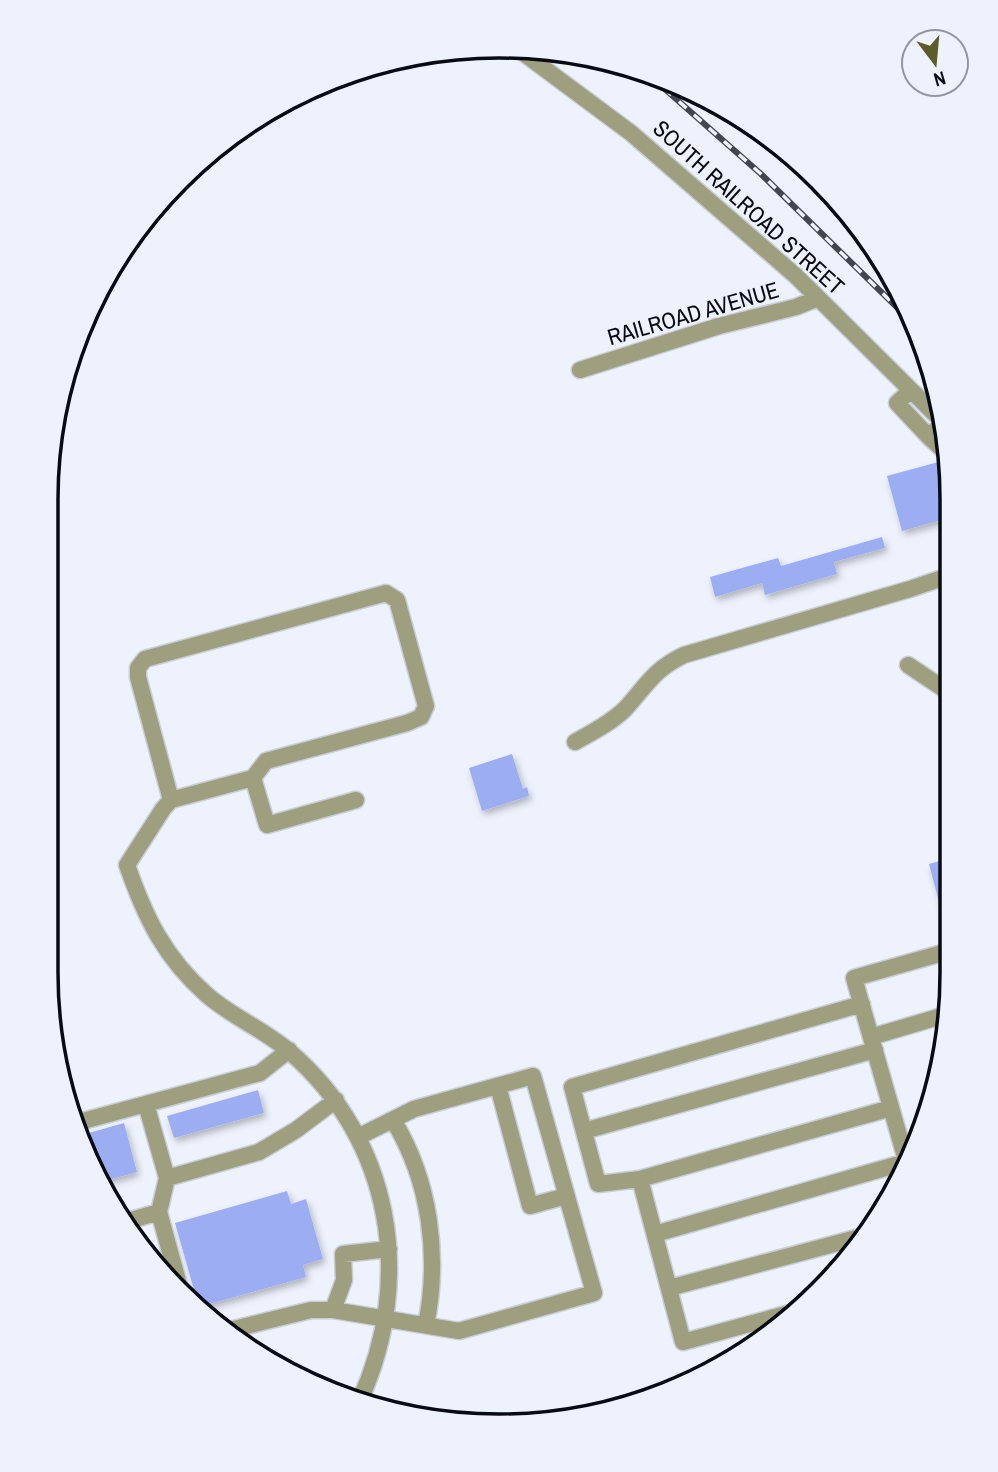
<svg xmlns="http://www.w3.org/2000/svg" width="998" height="1472" viewBox="0 0 998 1472" font-family="'Archivo Narrow',sans-serif">
  <style>
    .building { fill: #9dadf2; filter: url(#shadow) }
    .lines { fill: none; stroke-linecap: round; stroke-linejoin: round }
    .minor-casing { stroke: #c9cdd8; stroke-width: 19 }
    .minor { stroke: #9d9f7f; stroke-width: 16 }
    .rail-casing { stroke: #43464f; stroke-width: 6 }
    .rail { stroke: #eef2fd; stroke-width: 3.5; stroke-dasharray: 10; stroke-linecap: butt }
    .labels { text-anchor: middle; dominant-baseline: central; stroke-width: 5; stroke-linejoin: round; paint-order: stroke }
    .street-label { font-size: 23px; fill: #090b14; stroke: #eef2fd }
    .rim { fill: none; stroke: #090b14; stroke-width: 3.5 }
  </style>
  <defs>
    <filter id="shadow"><feDropShadow dx="2.5" dy="4" stdDeviation="3.5" flood-color="#0004"/></filter>
  </defs>
  <rect width="100%" height="100%" fill="#eef2fd"/>
  <path class="building" d="M942 461 953 499 952 517 902 531 887 476Z
    M882 537 885 548 834 562 837 574 765 595 762 583 715 597 710 577 778 558 781 566Z
    M512 754 523 789 527 787 529 796 482 811 469 768Z
    M947 859 946 917H943L929 864Z
    M258 1090 264 1113 174 1138 167 1116Z
    M124 1123 137 1172 101 1182 78 1136Z
    M287 1191 291 1204 306 1199 323 1259 303 1265 306 1277 199 1307 175 1223Z"/>
  <g class="lines">
    <g class="minor-casing">
      <path id="minor" d="M518 49 631 133 796 276 936 415
        M580 370 719 326 796 307 818 298
        M911 390 897 403 929 437 938 428
        M929 437 943 450
        M908 665 950 693
        M575 742C591 733 611 723 625 709 647 685 653 670 684 655L910 589 951 575
        M253 778 267 825 356 800
        M171 800 253 778 266 761 407 723 421 717 426 706 397 600 386 593 145 659 138 668V677L171 800 163 809 127 865C145 917 164 957 207 995 232 1017 265 1030 290 1052 392 1140 415 1279 360 1400
        M871 1037 945 1015
        M498 1086 530 1206 566 1196
        M146 1104 167 1178 259 1152 296 1130 336 1100
        M393 1120C430 1180 440 1256 426 1325
        M72 1124 260 1073 289 1050
        M584 1131 875 1050
        M908 1167 854 978 946 952
        M167 1178 159 1212 180 1288
        M640 1179 891 1108
        M121 1223 159 1212
        M655 1234 906 1162
        M669 1288 860 1237
        M333 1310 344 1280 343 1254 389 1249
        M797 1311 683 1342 640 1179 598 1184 572 1087 862 1004
        M222 1332 311 1310H333L459 1331 594 1293 533 1076 414 1109 358 1137"/>
    </g>
    <use href="#minor" class="minor"/>
    <g class="rail-casing">
      <path id="rail" d="M649 75 761 174 919 329"/>
    </g>
    <use href="#rail" class="rail"/>
  </g>
  <g class="labels">
    <g class="street-label">
      <text transform="translate(749 207) rotate(42)">SOUTH RAILROAD STREET</text>
      <text transform="translate(693 313) rotate(-16)">RAILROAD AVENUE</text>
    </g>
  </g>
  <path d="M0 0H998V1472H0ZM499 58H499A441 441 0 0 1 940 499V973A441 441 0 0 1 499 1414H499A441 441 0 0 1 58 973V499A441 441 0 0 1 499 58Z" fill="#eef2fd" fill-rule="evenodd"/>
  <path class="rim" d="M499 58H499A441 441 0 0 1 940 499V973A441 441 0 0 1 499 1414H499A441 441 0 0 1 58 973V499A441 441 0 0 1 499 58Z"/>
  <g transform="translate(935 63) rotate(164)"><circle r="33" fill="#eef2fd" stroke="#9296a0" stroke-width="2"/>
  <path d="M0-5L12 26L0 18L-12 26Z" fill="#5b5c2a"/>
  <text y="-10" font-size="19" font-weight="bold" text-anchor="middle" fill="#090b14">N</text>
  </g>
</svg>
